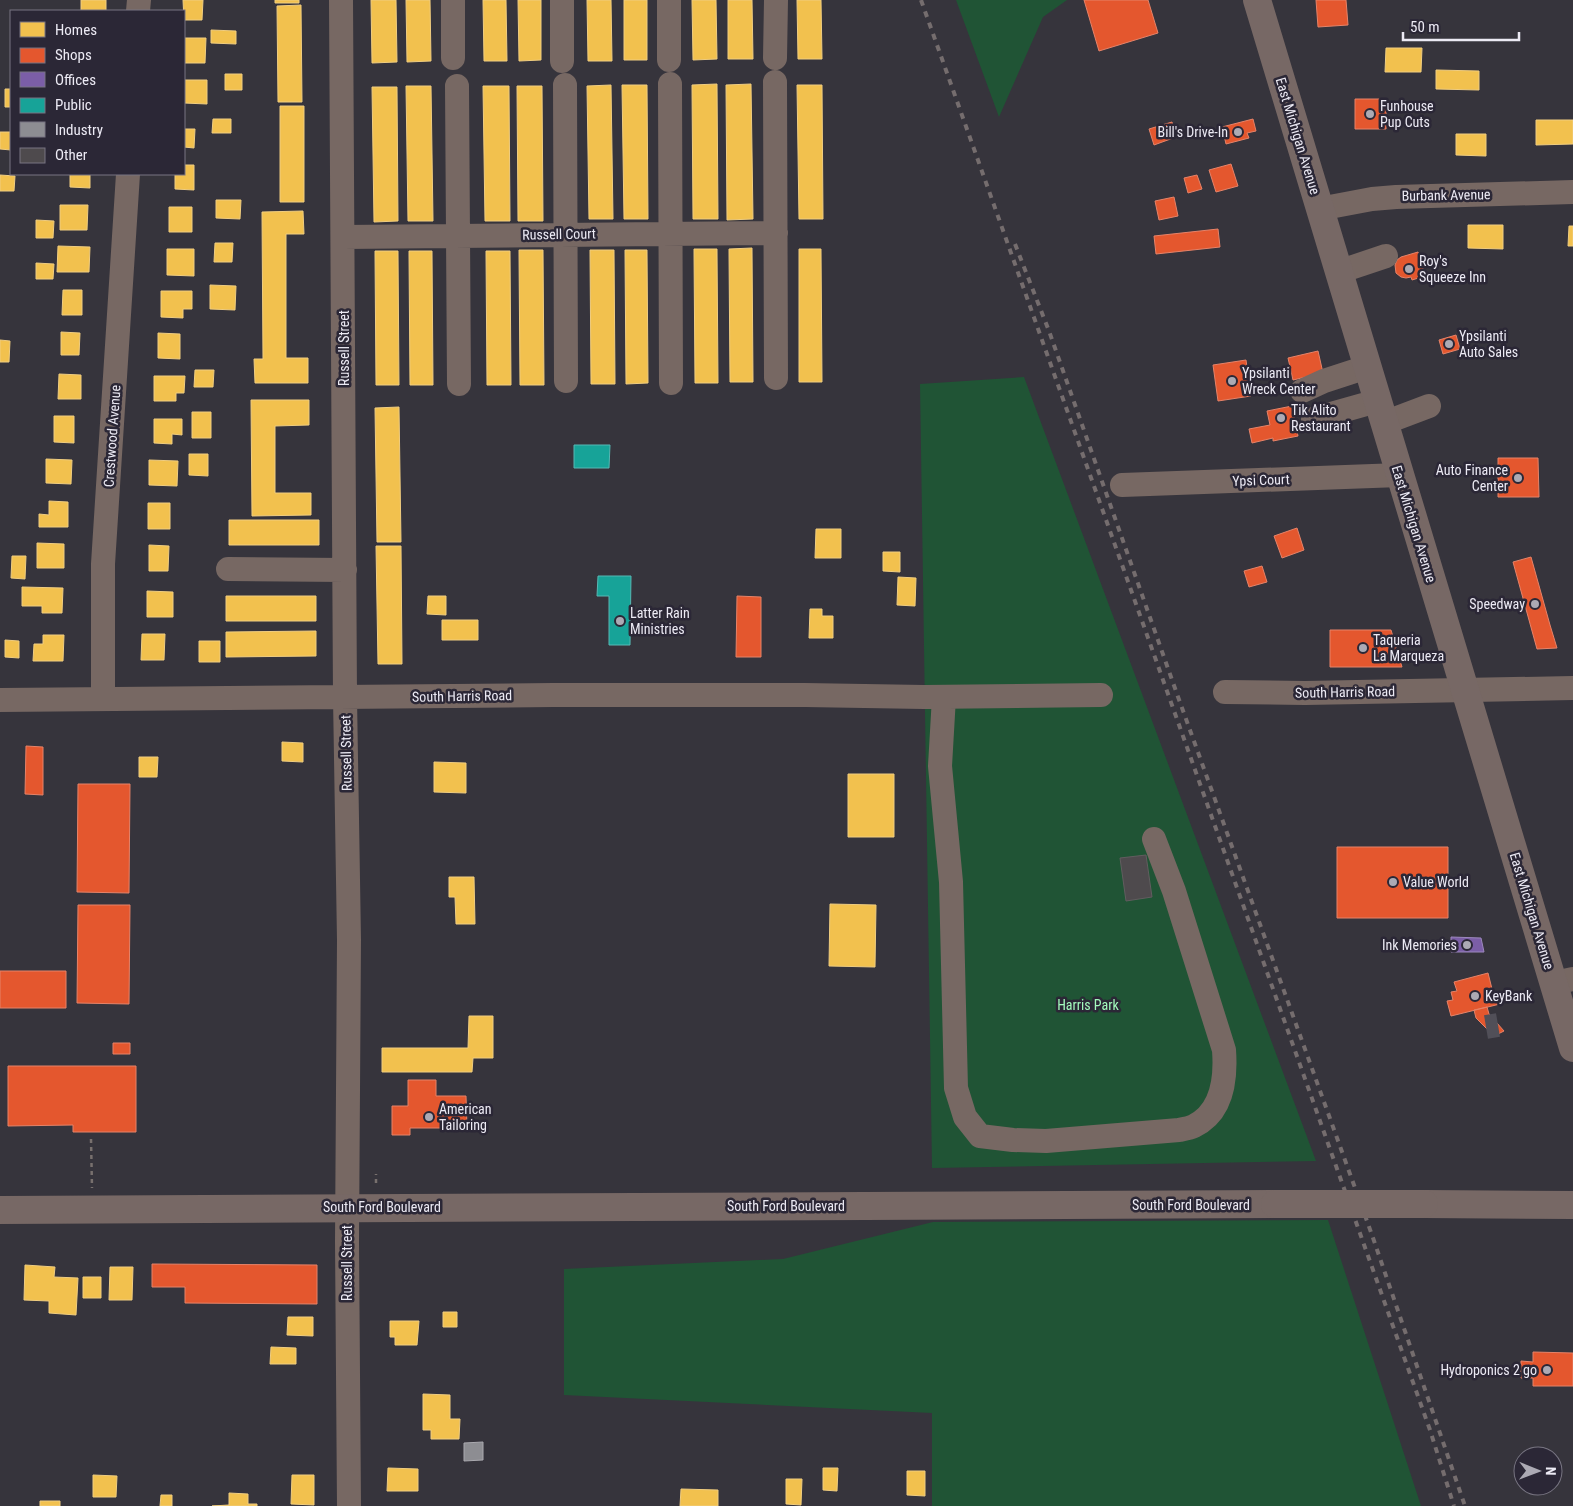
<svg xmlns="http://www.w3.org/2000/svg" width="1573" height="1506" viewBox="0 0 1573 1506" font-family="'Roboto Condensed',sans-serif">
  <style>
    .green { fill: #205435 }
    .homes { fill: #f2c14e; stroke: #f0cd80 }
    .shops { fill: #e4572e; stroke: #e68369 }
    .offices { fill: #7b5ea7; stroke: #9d88be }
    .public { fill: #17a398; stroke: #57b8b4 }
    .industry { fill: #8d8d92; stroke: #aaa9af }
    .building { fill: #4e4a4d; stroke: #615d5f }
    .lines { fill: none; stroke-linecap: round; stroke-linejoin: round }
    .minor-tunnel { stroke: #514f58; stroke-width: 24; stroke-dasharray: 24 12; stroke-linecap: butt }
    .path { stroke: #78706e; stroke-width: 2.5; stroke-dasharray: 4 4; stroke-linecap: butt }
    .minor { stroke: #776863; stroke-width: 24 }
    .major { stroke: #776865; stroke-width: 28 }
    .rail { stroke: #756d6e; stroke-width: 4; stroke-dasharray: 6 6; stroke-linecap: butt }
    .major-bridge { stroke: #776865; stroke-width: 28 }
    .poi-dot { fill: #acaab4; stroke: #2b2736; stroke-width: 2 }
    .labels { text-anchor: middle; dominant-baseline: central; stroke-width: 5; stroke-linejoin: round; paint-order: stroke }
    .poi-label { font-size: 14px; fill: #eceaf4; stroke: #2b2736; text-anchor: start }
    .street-label { font-size: 14px; fill: #eceaf4; stroke: #2b2736 }
    .park-label { font-size: 14px; fill: #a3fabd; stroke: #2b2736 }
  </style>
  <rect width="100%" height="100%" fill="#36343c"/>
  <path class="green" d="M956 0H1067L1043 17 999 117Z
    M1024 377 1316 1161 932 1168 920 384Z
    M1328 1220 1421 1506H932V1413L564 1395V1269L783 1259 933 1222Z"/>
  <path class="homes" d="M81 0H106V11H81Z
    M183 0H203L202 20H184Z
    M275 0H299V3H275Z
    M371 0H396L397 62 372 63Z
    M406 0H430L431 61 407 62Z
    M483 0H506L507 61H484Z
    M518 0H541V60L519 61Z
    M587 0H611L612 61H588Z
    M624 0H647V60H624Z
    M692 0H716L717 59 693 60Z
    M728 0H752L753 59H728Z
    M797 0H821L822 59H798Z
    M301 5 302 102H278L277 6Z
    M211 30 236 31V44L211 43Z
    M184 38H206L205 63H184Z
    M1386 48H1422L1421 72H1385Z
    M1436 70 1479 71V90L1436 89Z
    M225 74H242V90H225Z
    M184 80H207V104L184 103Z
    M717 84 718 219H693L692 85Z
    M751 84 753 219 727 220 726 85Z
    M611 85 613 219H589L587 86Z
    M622 85H647L648 219H624Z
    M797 85H822L823 219H799Z
    M406 86H431L433 221H408Z
    M483 86H509L510 221H485Z
    M517 86H542L543 221H518Z
    M372 87H397L398 221 374 222Z
    M5 89H11V107H5Z
    M280 106H304V202H280Z
    M213 119H231V133H212Z
    M1536 120H1573V144L1536 145Z
    M184 129H195L194 148 184 147Z
    M0 132H11V150L0 149Z
    M1456 134H1486V156L1456 155Z
    M184 165H194V190L175 189V174H184Z
    M70 174H90V188L70 187Z
    M0 175 15 176 14 191H0Z
    M216 200H241L240 219 216 218Z
    M60 205H88L87 230H60Z
    M169 207H192V232H169Z
    M303 211 304 234H286V358H308V383H255L254 359H263L262 212Z
    M36 220 54 221 53 238H36Z
    M1468 225H1503V249L1468 248Z
    M1569 226H1573V246H1568Z
    M215 243H233L232 262H214Z
    M58 246 90 247 89 272H57Z
    M752 248 753 382H730L729 249Z
    M167 249H194V276L167 275Z
    M694 249H717L718 383H695Z
    M799 249H821L822 382H799Z
    M519 250H543L544 385H520Z
    M590 250H614L615 384H591Z
    M625 250H647L648 383 626 384Z
    M375 251H398L399 385H376Z
    M409 251H432L433 385H410Z
    M486 251H510L511 385H487Z
    M36 263 54 264 53 279H36Z
    M210 285 236 286 235 310 210 309Z
    M63 290H82V315H62Z
    M161 291H192V309H183V318L161 317Z
    M61 332 80 333 79 355H61Z
    M158 333 180 334V359L158 358Z
    M0 340 10 341 9 362H0Z
    M195 370H214L213 387H194Z
    M59 374 81 375V399H58Z
    M154 376H185L184 393H176V401H154Z
    M251 400H309V425L275 426V493H311V515L252 516Z
    M399 407 401 542H377L375 408Z
    M192 412H211V438H192Z
    M54 416H74V443L54 442Z
    M154 419H182V435L172 434V444L154 443Z
    M189 454H208V476L189 475Z
    M46 459 72 460 71 484 46 483Z
    M149 460 178 461 177 486 149 485Z
    M49 501 68 502V527H39V514L49 515Z
    M148 503H170V529H148Z
    M229 520H319V545H229Z
    M816 529H841V558H815Z
    M37 543 64 544V568H37Z
    M149 545 169 546 168 571H149Z
    M376 546H401L402 664H378Z
    M883 552H900V572L883 571Z
    M12 556H26L25 579 11 578Z
    M898 577 916 578 915 606 897 605Z
    M22 587 63 588 62 613H42V606H22Z
    M147 591 173 592V617H147Z
    M226 596H316V621H226Z
    M428 596H446V615L427 614Z
    M810 609H822V616H833V638H809Z
    M442 620H478V640H442Z
    M316 631V656L226 657V632Z
    M142 634H165L164 660H141Z
    M43 635H64L63 661H33L34 644H43Z
    M5 640 19 641V658L5 657Z
    M199 641H220V662H199Z
    M282 742 303 743V762L282 761Z
    M139 757H158L157 777H139Z
    M434 762 466 763V793L434 792Z
    M848 774H894V837H848Z
    M449 877H474L475 924H456L455 897H449Z
    M830 904 876 905 875 967 829 966Z
    M469 1016H493V1058H473L472 1072H382V1048H468Z
    M25 1265 55 1267 54 1277 78 1278 76 1315 49 1313V1301L24 1300Z
    M110 1267H133L132 1300H109Z
    M83 1277H101V1298H83Z
    M443 1312H457V1327H443Z
    M288 1317H313V1336L287 1335Z
    M390 1321H419L417 1345H395V1337H390Z
    M271 1347 296 1348V1364H270Z
    M423 1394 450 1395V1419H460L459 1439H431V1430H423Z
    M388 1468 418 1469V1491H387Z
    M823 1468H838L837 1491 823 1490Z
    M907 1471H925V1496L907 1495Z
    M93 1475 117 1476 116 1497H93Z
    M292 1475H314V1505L291 1504Z
    M786 1479H802L801 1505 786 1504Z
    M681 1489 718 1490V1506H680Z
    M229 1493 248 1494V1504H257V1506H212L229 1505Z
    M161 1495H172V1506H160Z
    M40 1501H60V1506H40Z"/>
  <path class="shops" d="M1084 0H1148L1158 33 1099 51Z
    M1316 0H1346L1348 25 1318 27Z
    M1355 99H1386V129H1355Z
    M1253 119 1256 131 1247 133 1249 138 1226 144 1222 127Z
    M1172 122 1176 137 1154 145 1149 129Z
    M1231 164 1238 186 1216 192 1209 170Z
    M1197 175 1202 189 1188 193 1184 178Z
    M1174 197 1178 216 1159 220 1155 201Z
    M1218 229 1220 247 1156 254 1154 236Z
    M1418 252 1425 276 1412 280 1411 277 1406 278 1401 277 1396 273 1395 265 1397 260 1401 257Z
    M1456 335 1460 349 1443 354 1439 340Z
    M1318 351 1323 373 1293 380 1288 358Z
    M1246 360 1251 396 1218 401 1213 365Z
    M1292 406 1298 436 1273 441V438L1252 443 1249 429 1270 425 1267 411Z
    M1498 458H1538L1539 497H1498Z
    M1297 528 1304 550 1282 558 1274 536Z
    M1531 557 1550 625 1557 648 1537 649 1513 562Z
    M1262 566 1267 582 1249 587 1244 571Z
    M737 596 761 597V657H736Z
    M1330 630H1391L1402 667H1330Z
    M26 746 43 747V795L25 794Z
    M78 784H130L129 893 77 892Z
    M1337 847H1448V918H1337Z
    M78 905H130L129 1004 77 1003Z
    M0 971H66V1008H0Z
    M1488 973 1493 993 1497 992 1500 1004 1451 1016 1447 1001 1453 1000 1451 992 1457 991 1454 982Z
    M1487 1007 1489 1014 1504 1031 1494 1036 1476 1018 1474 1010Z
    M113 1043H130V1054H113Z
    M8 1066H136V1132H73V1125L8 1126Z
    M408 1080H436V1096H466L467 1128H410V1135H392V1106H408Z
    M152 1264 317 1265V1304L185 1303V1287H152Z
    M1533 1352 1573 1353V1386H1533V1378H1521V1361L1533 1362Z"/>
  <path class="offices" d="M1451 937 1481 938 1484 952H1451Z"/>
  <path class="public" d="M574 445H610L609 468H574Z
    M598 576H631L630 645H609V596H597Z"/>
  <path class="industry" d="M483 1442V1460L464 1461V1443Z"/>
  <path class="building" d="M1146 855 1152 897 1126 901 1120 858Z"/>
  <g class="lines">
    <path class="minor-tunnel" d="M1486 1027 1498 1025"/>
    <path class="path" d="M91 1139 92 1188
      M376 1183V1174"/>
    <path class="minor" d="M341 0 345 697 349 940 347 1241 349 1506
      M453 0V58
      M669 0V60
      M138 11 139 0
      M775 58 776 0
      M562 61V0
      M775 82 776 378
      M670 84 671 383
      M565 85 566 381
      M457 86 459 384
      M1319 209 1372 199 1396 197 1573 192
      M343 237 776 233
      M1338 272 1386 256
      M1302 391 1324 381 1367 367
      M1313 419 1377 401
      M1384 423 1429 406
      M1122 485 1400 475
      M228 569 345 570
      M1225 692 1305 693 1573 688
      M944 697 940 766 951 882 956 1088 965 1117 980 1136 1013 1140 1046 1141 1179 1130C1184 1129 1190 1128 1194 1126 1223 1112 1226 1077 1224 1050L1174 891 1154 839
      M103 699V564L128 174
      M0 700 553 695H805L924 697 1101 695
      M1554 983 1573 979"/>
    <path class="major" d="M1257 0 1573 1048
      M1424 1204 1573 1205
      M0 1210 1275 1204"/>
    <path class="rail" d="M921 0 1430 1430 1454 1506
      M1015 244 1049 331 1177 694 1372 1235 1465 1506"/>
    <path class="major-bridge" d="M1275 1204H1424"/>
  </g>
  <g class="poi-dot">
    <circle cx="1370" cy="114" r="5"/>
    <circle cx="1238" cy="132" r="5"/>
    <circle cx="1409" cy="269" r="5"/>
    <circle cx="1449" cy="344" r="5"/>
    <circle cx="1232" cy="381" r="5"/>
    <circle cx="1281" cy="418" r="5"/>
    <circle cx="1518" cy="478" r="5"/>
    <circle cx="1535" cy="604" r="5"/>
    <circle cx="620" cy="621" r="5"/>
    <circle cx="1363" cy="648" r="5"/>
    <circle cx="1393" cy="882" r="5"/>
    <circle cx="1467" cy="945" r="5"/>
    <circle cx="1475" cy="996" r="5"/>
    <circle cx="429" cy="1117" r="5"/>
    <circle cx="1547" cy="1370" r="5"/>
  </g>
  <g class="labels">
    <g class="poi-label">
      <text x="1380" y="106">Funhouse<tspan x="1380" dy="16">Pup Cuts</tspan></text>
      <text x="1228" y="132" text-anchor="end">Bill's Drive-In</text>
      <text x="1419" y="261">Roy's<tspan x="1419" dy="16">Squeeze Inn</tspan></text>
      <text x="1459" y="336">Ypsilanti<tspan x="1459" dy="16">Auto Sales</tspan></text>
      <text x="1242" y="373">Ypsilanti<tspan x="1242" dy="16">Wreck Center</tspan></text>
      <text x="1291" y="410">Tik Alito<tspan x="1291" dy="16">Restaurant</tspan></text>
      <text x="1508" y="470" text-anchor="end">Auto Finance<tspan x="1508" dy="16">Center</tspan></text>
      <text x="1525" y="604" text-anchor="end">Speedway</text>
      <text x="630" y="613">Latter Rain<tspan x="630" dy="16">Ministries</tspan></text>
      <text x="1373" y="640">Taqueria<tspan x="1373" dy="16">La Marqueza</tspan></text>
      <text x="1403" y="882">Value World</text>
      <text x="1457" y="945" text-anchor="end">Ink Memories</text>
      <text x="1485" y="996">KeyBank</text>
      <text x="439" y="1109">American<tspan x="439" dy="16">Tailoring</tspan></text>
      <text x="1537" y="1370" text-anchor="end">Hydroponics 2 go</text>
    </g>
    <g class="street-label">
      <text transform="translate(1298 136) rotate(73)">East Michigan Avenue</text>
      <text transform="translate(1446 195) rotate(-1)">Burbank Avenue</text>
      <text transform="translate(559 234) rotate(-1)">Russell Court</text>
      <text transform="translate(344 348) rotate(-90)">Russell Street</text>
      <text transform="translate(112 436) rotate(-86)">Crestwood Avenue</text>
      <text transform="translate(1261 480) rotate(-2)">Ypsi Court</text>
      <text transform="translate(1414 524) rotate(73)">East Michigan Avenue</text>
      <text transform="translate(1345 692) rotate(-1)">South Harris Road</text>
      <text transform="translate(462 696) rotate(-1)">South Harris Road</text>
      <text transform="translate(346 753) rotate(-91)">Russell Street</text>
      <text transform="translate(1532 911) rotate(73)">East Michigan Avenue</text>
      <text x="1191" y="1205">South Ford Boulevard</text>
      <text x="786" y="1206">South Ford Boulevard</text>
      <text x="382" y="1207">South Ford Boulevard</text>
      <text transform="translate(347 1263) rotate(-90)">Russell Street</text>
    </g>
    <g class="park-label">
      <text x="1088" y="1005">Harris Park</text>
    </g>
  </g>
  <rect x="10" y="10" width="175" height="165" fill="#2b2736" stroke="#787582"/>
  <rect x="20" y="22" width="25" height="15" fill="#f2c14e" stroke="#787582"/>
  <text x="55" y="35" font-size="15" fill="#eceaf4">Homes</text>
  <rect x="20" y="48" width="25" height="15" fill="#e4572e" stroke="#787582"/>
  <text x="55" y="60" font-size="15" fill="#eceaf4">Shops</text>
  <rect x="20" y="72" width="25" height="15" fill="#7b5ea7" stroke="#787582"/>
  <text x="55" y="85" font-size="15" fill="#eceaf4">Offices</text>
  <rect x="20" y="98" width="25" height="15" fill="#17a398" stroke="#787582"/>
  <text x="55" y="110" font-size="15" fill="#eceaf4">Public</text>
  <rect x="20" y="122" width="25" height="15" fill="#8d8d92" stroke="#787582"/>
  <text x="55" y="135" font-size="15" fill="#eceaf4">Industry</text>
  <rect x="20" y="148" width="25" height="15" fill="#4e4a4d" stroke="#787582"/>
  <text x="55" y="160" font-size="15" fill="#eceaf4">Other</text>
  <g transform="translate(1538 1471) rotate(91)"><circle r="24" fill="#2b2736" stroke="#787582"/>
  <path d="M0-4L9 19L0 12L-9 19Z" fill="#acaab4"/>
  <text y="-8" font-size="14" font-weight="bold" text-anchor="middle" fill="#eceaf4">N</text>
  </g>
  <path d="M1403 32v8h116v-8" fill="none" stroke="#eceaf4" stroke-width="2.5"/>
  <text x="1410" y="32" font-size="15" fill="#eceaf4" stroke="#2b2736" stroke-width="4" paint-order="stroke">50 m</text>
</svg>
